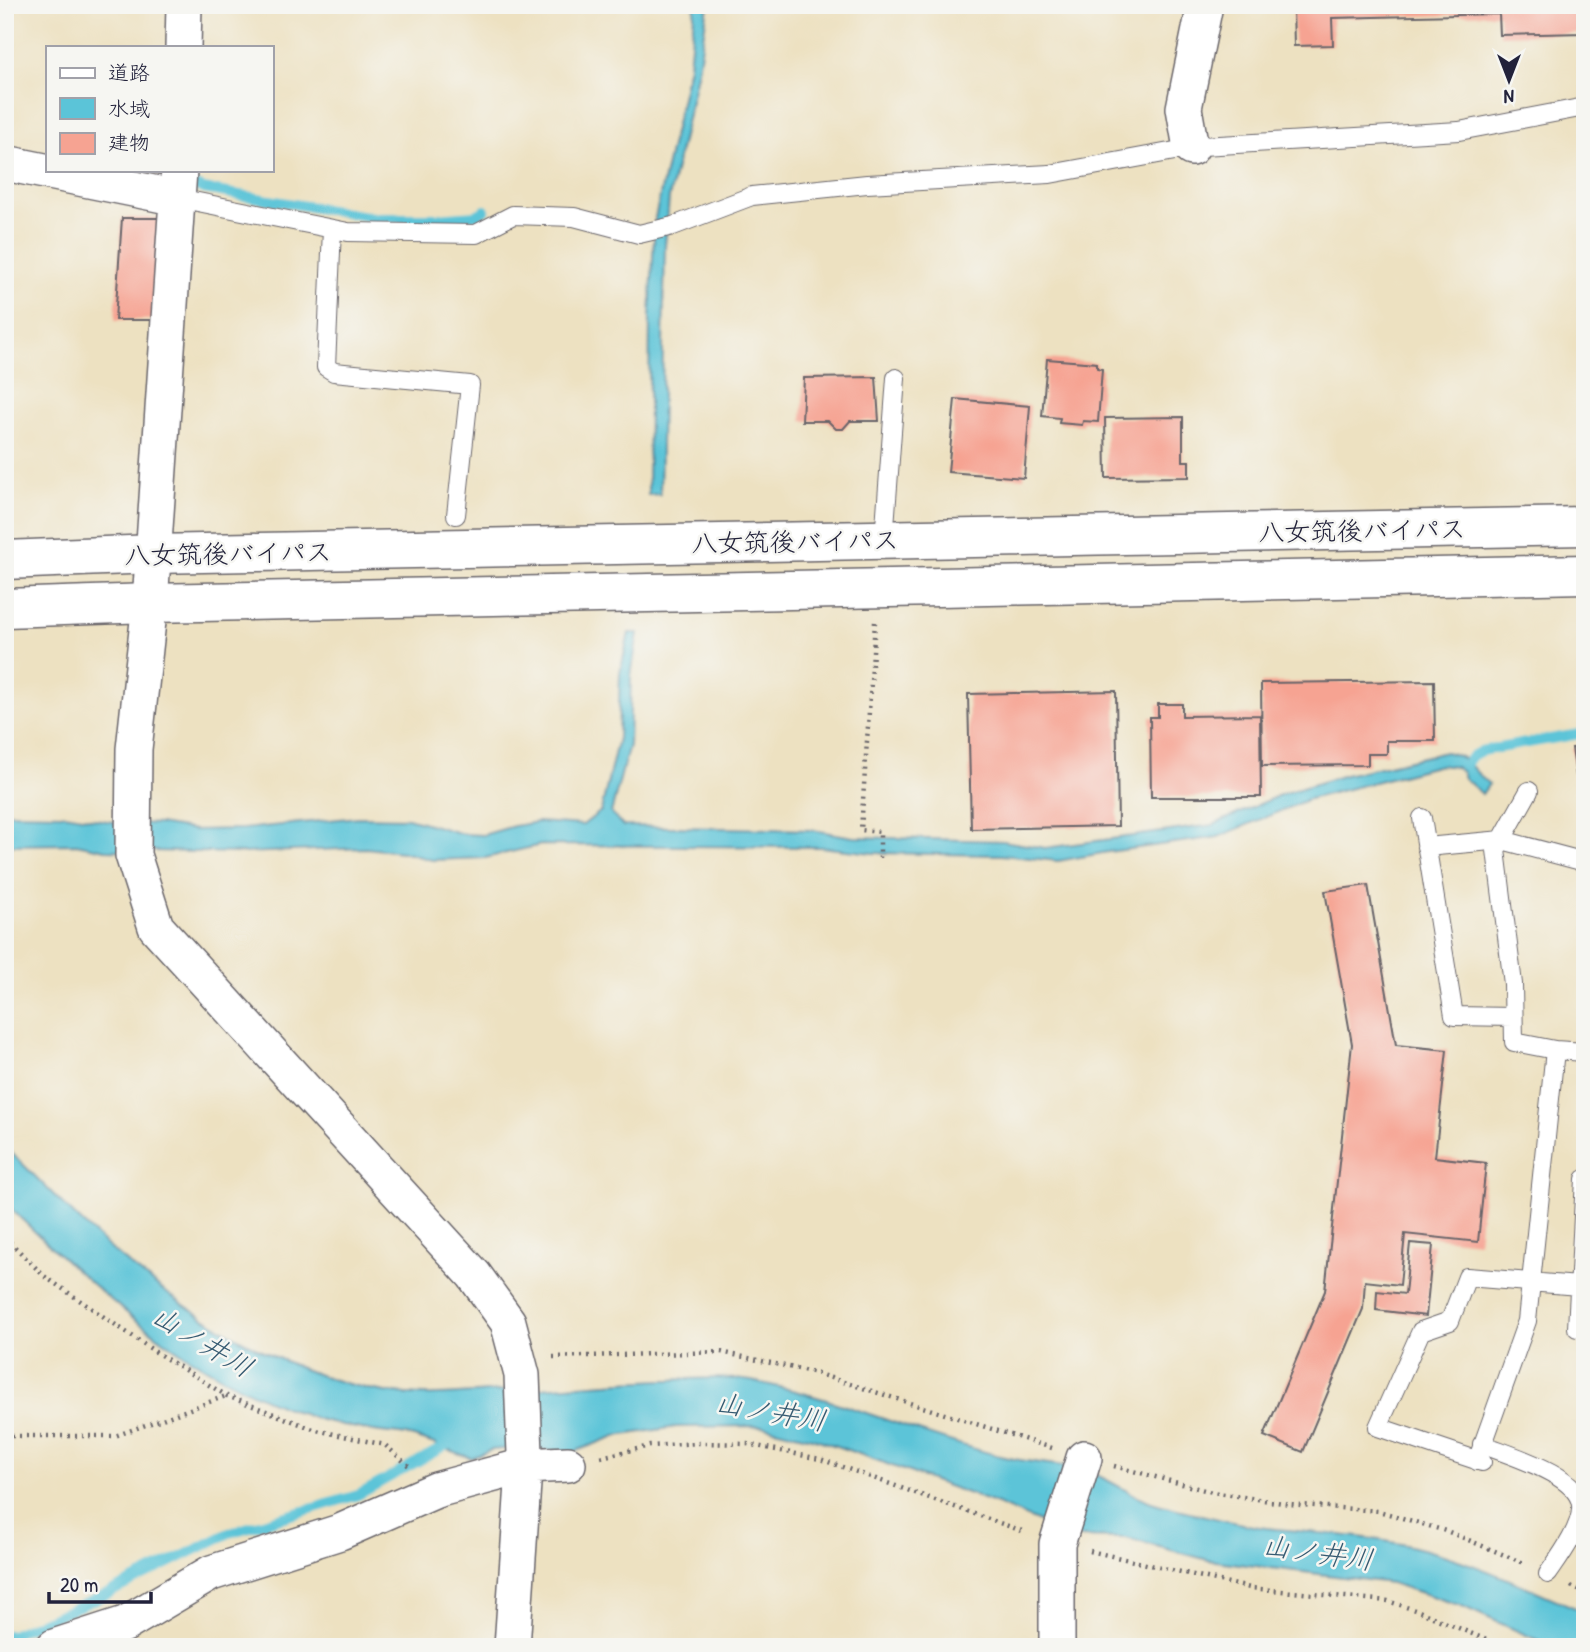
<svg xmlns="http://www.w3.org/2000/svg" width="1590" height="1652" viewBox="0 0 1590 1652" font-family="'Patrick Hand','Klee One',sans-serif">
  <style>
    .water { fill: #5bc4d8; stroke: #3e738a; stroke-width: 2 }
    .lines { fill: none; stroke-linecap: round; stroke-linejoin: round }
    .stream { stroke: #5bc4d8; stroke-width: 10 }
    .building { fill: #f6a392 }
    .service-casing { stroke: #69656a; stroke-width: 20 }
    .minor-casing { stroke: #69656a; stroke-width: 38 }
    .trunk-casing { stroke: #69656a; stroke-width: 41 }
    .path { stroke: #69656a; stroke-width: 4.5; stroke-dasharray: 2 5; stroke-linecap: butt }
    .service { stroke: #fff; stroke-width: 18 }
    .minor { stroke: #fff; stroke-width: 35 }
    .trunk { stroke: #fff; stroke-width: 38 }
    .labels { text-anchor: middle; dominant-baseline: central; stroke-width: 5; stroke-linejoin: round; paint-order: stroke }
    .street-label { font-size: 26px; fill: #22223b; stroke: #f6f6f2 }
    .water-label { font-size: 28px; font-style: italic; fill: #365b72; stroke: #f6f6f2 }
  </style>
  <rect width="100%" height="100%" fill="#f6f6f2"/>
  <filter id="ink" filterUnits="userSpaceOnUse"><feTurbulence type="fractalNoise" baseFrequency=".0143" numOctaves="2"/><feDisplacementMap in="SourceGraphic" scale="14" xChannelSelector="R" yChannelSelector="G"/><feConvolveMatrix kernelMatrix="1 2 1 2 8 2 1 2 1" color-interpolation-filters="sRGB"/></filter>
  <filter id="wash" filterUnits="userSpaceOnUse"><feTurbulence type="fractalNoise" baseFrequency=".00686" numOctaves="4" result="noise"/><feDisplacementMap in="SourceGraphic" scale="28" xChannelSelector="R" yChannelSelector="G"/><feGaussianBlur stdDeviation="1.57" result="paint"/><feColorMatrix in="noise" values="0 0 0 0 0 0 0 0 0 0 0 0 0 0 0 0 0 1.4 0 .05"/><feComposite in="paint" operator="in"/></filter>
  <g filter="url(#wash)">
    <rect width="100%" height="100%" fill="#ede1c1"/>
    <path class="water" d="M695 5H708L707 12 698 70 669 198 665 246 660 494 648 495 650 318 655 218 689 66Z
      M629 633H638L631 676 629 745 611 813 623 826 813 830 853 837 1003 841 1045 848 1213 825 1282 794 1345 775 1445 752C1468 755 1472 771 1489 784L1482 794 1464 778 1462 772 1455 767 1440 765 1309 799 1218 837 1108 852 1058 861 1002 855 873 853 820 847 541 845 485 858 432 860 402 852 366 848 242 853 106 850 76 844 5 845V813L64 814 113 822 159 824 195 830 243 829 358 817 408 818 463 834 483 835 514 826 538 822 583 825 601 811 618 738 620 673Z
      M5 1147C38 1178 69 1212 103 1242 188 1317 320 1400 437 1395 513 1392 590 1382 666 1380 695 1379 723 1376 751 1381 839 1397 919 1436 1004 1457 1034 1464 1068 1463 1096 1475 1118 1484 1135 1498 1158 1504 1193 1513 1229 1523 1266 1528 1314 1533 1362 1535 1410 1546 1471 1560 1527 1588 1585 1612V1647H1553L1462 1606 1391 1583 1208 1560 1126 1538 1074 1537 997 1504 865 1456 816 1439 762 1426 676 1427 616 1436 571 1453 514 1448 491 1450 471 1458C450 1451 428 1440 406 1435 395 1433 385 1433 374 1431 349 1427 321 1421 297 1412 182 1370 91 1287 5 1203Z"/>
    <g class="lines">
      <path class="stream" d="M185 180 203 189 378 218H438L476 215 485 210
        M1465 766 1472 756 1481 751 1585 733
        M5 1635H11L103 1596 229 1533 358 1495 454 1441"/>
    </g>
    <g id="blocks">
      <path class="building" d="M1293 5H1585V33L1500 35 1499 14 1332 18 1333 45 1294 46Z
        M122 218H161L155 320H115Z
        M1047 359 1097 363V368L1102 369 1098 422 1083 421 1082 425 1059 423 1060 418 1042 416Z
        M876 377 879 421H850L843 429H836L828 421H802L804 378Z
        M955 399 1030 406 1024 478 948 472Z
        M1183 417V461H1189V477L1106 478 1105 418Z
        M1434 681 1435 741H1387V754H1368V765L1262 766 1261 683Z
        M1116 691 1118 826 971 829 968 694Z
        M1158 704H1182V716L1260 715 1261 797H1151L1150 717H1158Z
        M1585 747V790L1578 791 1572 748Z
        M1368 885 1396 1045 1447 1050 1435 1157 1486 1163 1478 1242 1405 1234 1400 1285 1365 1281 1363 1309 1303 1452 1264 1436 1325 1291 1352 1044 1325 891Z
        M1410 1243 1433 1245 1426 1316 1376 1310 1377 1291 1405 1294Z"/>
    </g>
  </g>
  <g filter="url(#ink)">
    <use href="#blocks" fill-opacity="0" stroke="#69656a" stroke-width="2"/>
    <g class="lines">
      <g class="service-casing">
        <path id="service" d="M178 198 348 232 476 234 513 215 574 217 639 234 673 226 752 196 867 184 1050 174 1202 146 1459 131 1585 107
          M332 229 326 367 334 372 470 385 456 515
          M884 540 896 378
          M1529 791 1496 850 1513 984 1514 1042 1555 1050 1585 1052
          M1422 818 1454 1016 1513 1017
          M1426 847 1502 840 1585 862
          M1577 1328 1585 1179
          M1482 1444C1508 1455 1578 1474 1581 1505 1583 1526 1559 1558 1548 1574
          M1477 1461 1527 1321 1555 1050
          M1482 1462 1378 1427 1421 1331 1450 1321 1467 1277 1579 1286"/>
      </g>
      <g class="minor-casing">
        <path id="minor" d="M183 47 184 5
          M1191 148 1184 108 1205 5
          M5 163 178 198
          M179 170 150 603 134 749 133 855 156 927 474 1275 508 1322 522 1375 525 1454 512 1647
          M54 1647 125 1624 211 1573 340 1532 436 1490 524 1466 568 1464
          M1057 1647V1544L1084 1458"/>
      </g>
      <g class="trunk-casing">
        <path id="trunk" d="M5 560 154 554 1585 526
          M5 608 150 603 1585 574"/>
      </g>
      <path class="path" d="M875 622 861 830 880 832V858
        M5 1237 44 1276 157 1353 227 1396 316 1430 385 1445 409 1466
        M553 1357 721 1352 812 1372 1052 1448
        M5 1436H115L226 1396
        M601 1457 650 1446 699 1443 747 1444 820 1459 1025 1532
        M1114 1466 1212 1492 1289 1504 1379 1511 1449 1532 1526 1564
        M1090 1551 1250 1588 1388 1601 1421 1612 1503 1647
        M1571 1586 1585 1593"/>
      <use href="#service" class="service"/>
      <use href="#minor" class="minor"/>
      <use href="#trunk" class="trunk"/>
    </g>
  </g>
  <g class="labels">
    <g class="street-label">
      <text transform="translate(1362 530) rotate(-1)">八女筑後バイパス</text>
      <text transform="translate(795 541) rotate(-1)">八女筑後バイパス</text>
      <text transform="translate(228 553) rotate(-1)">八女筑後バイパス</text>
    </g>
    <g class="water-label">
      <text transform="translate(203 1341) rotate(31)">山ノ井川</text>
      <text transform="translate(771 1411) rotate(10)">山ノ井川</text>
      <text transform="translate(1318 1552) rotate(8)">山ノ井川</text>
    </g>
  </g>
  <rect width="1590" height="1652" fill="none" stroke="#f6f6f2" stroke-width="28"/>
  <rect x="46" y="46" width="228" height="126" fill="#f6f6f2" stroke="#a1a1a9" stroke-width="2"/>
  <rect x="60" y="68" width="35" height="10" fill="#ffffff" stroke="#a1a1a9" stroke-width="2"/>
  <text x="108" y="80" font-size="21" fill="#22223b">道路</text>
  <rect x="60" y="98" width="35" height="21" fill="#5bc4d8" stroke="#a1a1a9" stroke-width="2"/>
  <text x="108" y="116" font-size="21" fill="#22223b">水域</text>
  <rect x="60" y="133" width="35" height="21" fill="#f6a392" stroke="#a1a1a9" stroke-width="2"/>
  <text x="108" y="150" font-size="21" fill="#22223b">建物</text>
  <g transform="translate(1509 80) rotate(180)" stroke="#f6f6f2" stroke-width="5" paint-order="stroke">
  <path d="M0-5L12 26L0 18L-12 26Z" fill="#22223b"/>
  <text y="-10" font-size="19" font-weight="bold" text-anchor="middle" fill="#22223b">N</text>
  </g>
  <path d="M49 1592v10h102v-10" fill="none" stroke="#22223b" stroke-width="3.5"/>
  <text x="60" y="1592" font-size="21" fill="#22223b" stroke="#f6f6f2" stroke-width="5" paint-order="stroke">20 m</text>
</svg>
